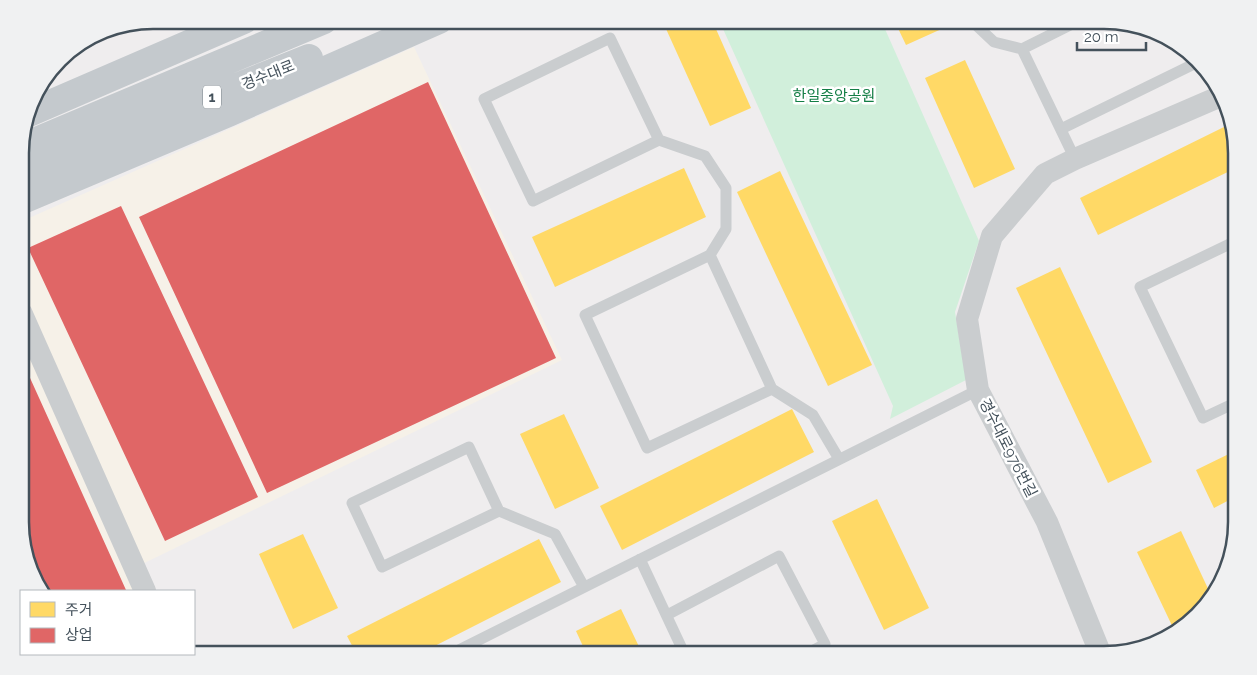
<svg xmlns="http://www.w3.org/2000/svg" width="1257" height="675" viewBox="0 0 1257 675" font-family="Raleway,'Noto Sans KR',sans-serif">
  <style>
    .commercial { fill: #f6f1e8 }
    .green { fill: #d1efdb }
    .homes { fill: #ffd966 }
    .shops { fill: #e06666 }
    .lines { fill: none; stroke-linecap: round; stroke-linejoin: round }
    .lane { stroke: #cacdcf; stroke-width: 11 }
    .street { stroke: #cacdcf; stroke-width: 22 }
    .primary { stroke: #c4c9cd; stroke-width: 28 }
    .labels { text-anchor: middle; dominant-baseline: central; stroke-width: 5; stroke-linejoin: round; paint-order: stroke }
    .shield { fill: #fff; stroke: #7c858c; stroke-width: 1 }
    .shield-label { font-size: 14px; font-weight: bold; fill: #44515b }
    .street-label { font-size: 15px; fill: #44515b; stroke: #fff }
    .park-label { font-size: 15px; fill: #137e45; stroke: #fff }
    .rim { fill: none; stroke: #44515b; stroke-width: 2.5 }
  </style>
  <rect width="100%" height="100%" fill="#efedee"/>
  <path class="commercial" d="M414 47 562 360 128 571 136 591H40L21 540 20 222Z"/>
  <path class="green" d="M719 20H881L979 241 955 312 966 380 890 419 893 406Z"/>
  <path class="homes" d="M662 20H712L751 108 710 126Z
    M894 20H943L946 27 906 45Z
    M1010 20H1028L1013 27Z
    M965 60 1015 169 974 188 925 78Z
    M1228 125 1236 140V168L1098 235 1080 198Z
    M684 168 706 217 555 287 532 237Z
    M780 171 872 365 828 386 737 192Z
    M1060 267 1152 462 1108 483 1016 288Z
    M792 409 814 452 622 550 600 506Z
    M564 414 599 488 555 509 520 434Z
    M1237 450V496L1214 508 1196 470Z
    M877 499 929 608 884 630 832 521Z
    M1181 531 1211 595 1178 633 1176 634 1137 552Z
    M303 534 338 608 293 629 259 554Z
    M539 539 561 582 417 655H357L347 636Z
    M621 609 643 655H587L576 631Z"/>
  <path class="shops" d="M428 82 556 358 267 493 139 217Z
    M121 206 258 497 165 541 28 248Z
    M21 358 126 590 123 591H40L21 540Z"/>
  <g class="lines">
    <path class="lane" d="M975 20 976 25 994 42 1022 49
      M1061 129 1196 63
      M659 140 610 38 484 99 533 201 659 140 705 156 726 188V229L710 255
      M1075 159 1022 49 1080 20
      M1236 241 1140 287 1203 418 1237 402
      M772 389 647 448 585 315 710 255 772 389 813 415 839 459
      M499 511 382 567 352 503 469 447 499 511 555 534 584 587
      M640 559 685 655
      M667 615 779 556 825 644 804 655
      M449 655 978 390"/>
    <path class="street" d="M21 312 145 591
      M173 654V655
      M1101 655 1047 522 978 390 967 319 992 236 1045 174 1075 159 1221 96"/>
    <path class="primary" d="M29 113 244 20
      M20 148 324 20
      M20 174 309 58
      M20 201 228 113 439 20"/>
  </g>
  <g class="labels">
    <rect class="shield" x="203" y="85.5" width="18" height="23" rx="4"/>
    <g class="shield-label">
      <text x="212" y="97">1</text>
    </g>
    <g class="street-label">
      <text transform="translate(268 75) rotate(-22)">경수대로</text>
      <text transform="translate(1008 448) rotate(63)">경수대로976번길</text>
    </g>
    <g class="park-label">
      <text x="834" y="96">한일중앙공원</text>
    </g>
  </g>
  <path d="M0 0H1257V675H0ZM153 29H1104A124 124 0 0 1 1228 153V522A124 124 0 0 1 1104 646H153A124 124 0 0 1 29 522V153A124 124 0 0 1 153 29Z" fill="#f0f1f2" fill-rule="evenodd"/>
  <path class="rim" d="M153 29H1104A124 124 0 0 1 1228 153V522A124 124 0 0 1 1104 646H153A124 124 0 0 1 29 522V153A124 124 0 0 1 153 29Z"/>
  <rect x="20" y="590" width="175" height="65" fill="#ffffff" stroke="#b4b9bd"/>
  <rect x="30" y="602" width="25" height="15" fill="#ffd966" stroke="#b4b9bd"/>
  <text x="65" y="615" font-size="15" fill="#44515b">주거</text>
  <rect x="30" y="628" width="25" height="15" fill="#e06666" stroke="#b4b9bd"/>
  <text x="65" y="640" font-size="15" fill="#44515b">상업</text>
  <path d="M1077 42v8h69v-8" fill="none" stroke="#44515b" stroke-width="2.5"/>
  <text x="1084" y="42" font-size="15" fill="#44515b" stroke="#ffffff" stroke-width="4" paint-order="stroke">20 m</text>
</svg>
